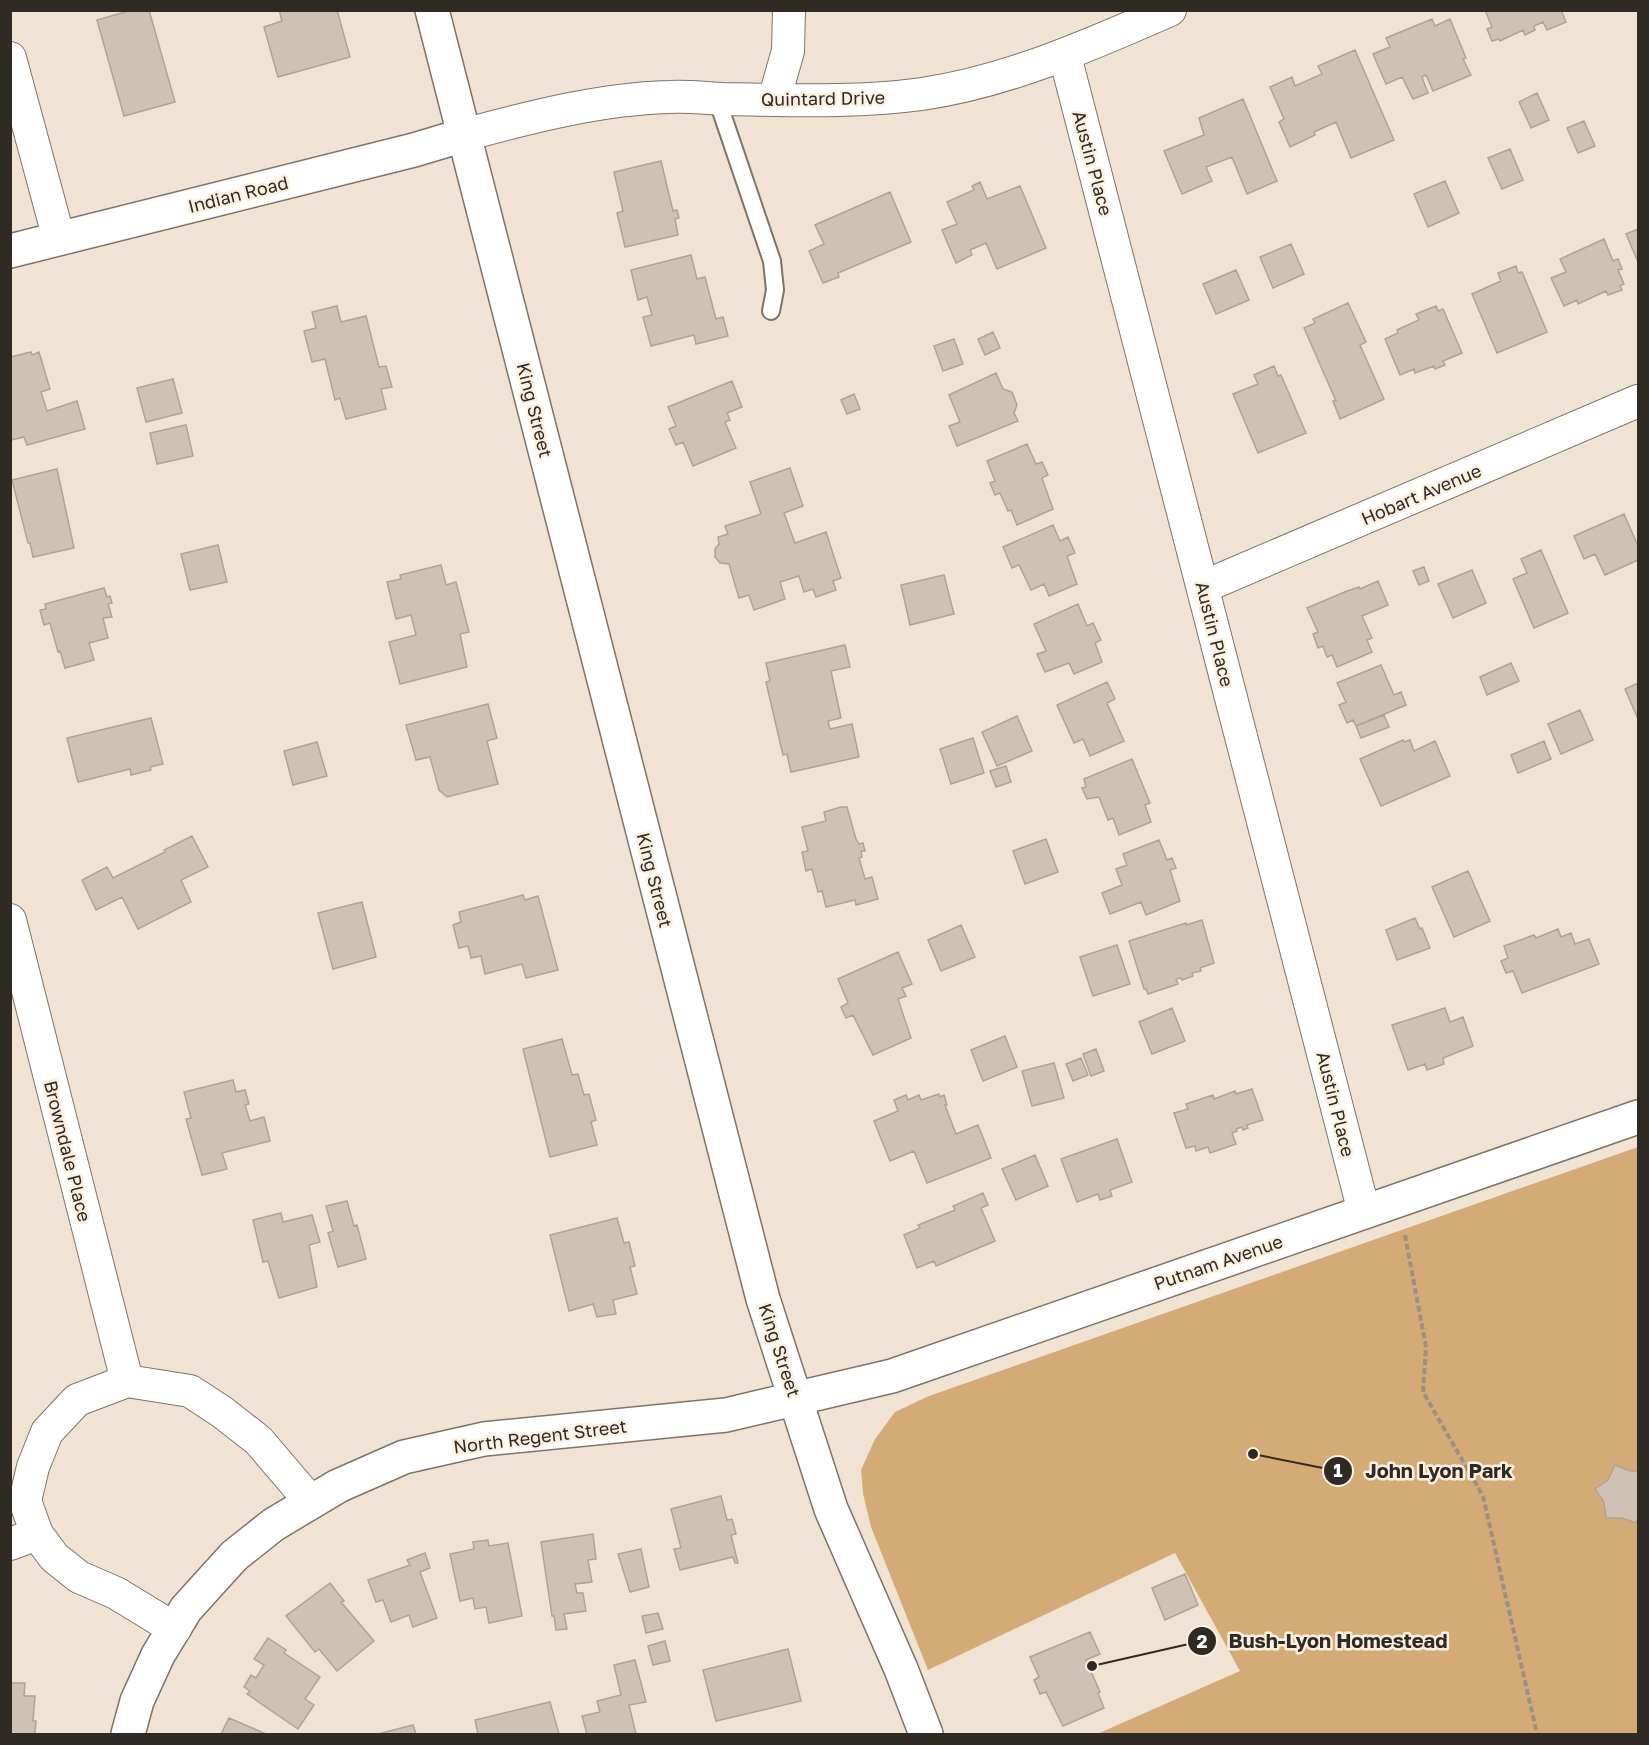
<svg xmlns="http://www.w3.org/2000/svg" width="1649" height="1745" viewBox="0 0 1649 1745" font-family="'Golos Text',sans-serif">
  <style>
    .green { fill: #d4ab76 }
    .building { fill: #cfc2b4; stroke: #afa395; stroke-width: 1.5 }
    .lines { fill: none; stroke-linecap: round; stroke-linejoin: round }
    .service-casing { stroke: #7f7366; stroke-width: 20 }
    .minor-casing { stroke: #7f7366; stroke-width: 34 }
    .tertiary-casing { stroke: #7f7366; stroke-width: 36 }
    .secondary-casing { stroke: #7f7366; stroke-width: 36 }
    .path { stroke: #9a9085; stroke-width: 4; stroke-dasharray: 6 3; stroke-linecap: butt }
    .service { stroke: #fff; stroke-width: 16 }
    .minor { stroke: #fff; stroke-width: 32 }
    .tertiary { stroke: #fff; stroke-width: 33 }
    .secondary { stroke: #fff; stroke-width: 33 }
    .labels { text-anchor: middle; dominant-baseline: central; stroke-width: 5; stroke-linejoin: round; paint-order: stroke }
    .street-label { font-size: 18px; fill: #2f2a24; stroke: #fdf0e1 }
    .leader { fill: none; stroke: #2f2a24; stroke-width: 2 }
    .callout-dot { fill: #2f2a24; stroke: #fdf0e1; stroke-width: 2 }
    .mark-label { font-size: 18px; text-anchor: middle; font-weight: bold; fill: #fff }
    .callout-label { font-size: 20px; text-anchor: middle; font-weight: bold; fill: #2f2a24; stroke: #fdf0e1; stroke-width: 5; stroke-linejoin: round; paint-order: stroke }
  </style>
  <rect width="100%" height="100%" fill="#f0e3d4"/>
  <path class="green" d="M1638 1147V1734H1097L1240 1671 1175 1553 928 1670 871 1527 863 1493 861 1470 875 1439 895 1412 929 1396Z"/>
  <path class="building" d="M132 10H149L175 102 124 116 97 20Z
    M279 10H337L350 57 278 77 264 27 282 21Z
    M1485 10H1561L1566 22 1547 30 1543 22 1534 26 1535 30 1525 35 1523 30 1500 41 1499 39 1492 41 1487 29 1492 27Z
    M1432 19 1435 26 1450 19 1466 58 1463 59 1471 75 1433 91 1426 75 1422 77 1428 93 1413 99 1402 77 1386 84 1373 54 1390 47 1386 38Z
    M1355 50 1394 140 1351 158 1336 122 1314 132 1315 135 1290 147 1279 122 1284 119 1270 87 1292 77 1295 86 1322 74 1318 66Z
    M1537 93 1549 120 1531 128 1519 102Z
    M1243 99 1277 181 1247 194 1232 157 1206 167 1212 181 1182 194 1164 151 1204 135 1199 118Z
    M1584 121 1595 146 1578 153 1567 128Z
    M1510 149 1523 180 1502 189 1488 158Z
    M661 161 673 211 677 210 679 218 675 219 678 235 625 247 617 213 623 211 614 172Z
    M1445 181 1459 213 1428 227 1414 194Z
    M980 182 987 199 1020 186 1046 248 997 269 986 243 970 250 972 255 956 263 942 230 957 224 947 202 974 190 972 186Z
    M890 192 911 242 838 273 839 277 823 283 809 251 824 244 815 225Z
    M1638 229V262L1626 234Z
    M1604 239 1613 261 1618 259 1622 269 1618 270 1624 284 1620 286 1622 290 1608 295 1606 291 1578 304 1577 300 1564 306 1551 278 1566 272 1560 259Z
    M1291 244 1304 274 1273 288 1260 257Z
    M691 255 697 279 705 277 716 319 723 317 728 336 696 344 694 335 651 346 643 317 652 315 647 297 638 300 631 270Z
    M1516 266 1518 273 1522 272 1547 332 1497 353 1472 294 1501 281 1498 273Z
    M1236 270 1249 300 1216 314 1203 284Z
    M1348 303 1366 342 1360 345 1384 399 1340 419 1333 401H1336L1304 328 1315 323 1313 319Z
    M337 306 341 322 366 316 379 367 386 366 392 387 381 389 386 409 346 419 340 398 335 400 325 359 312 362 304 331 316 328 312 312Z
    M1436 306 1438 311 1443 309 1462 353 1443 361 1445 365 1435 369 1434 366 1415 373 1414 369 1400 375 1385 339 1398 333 1397 330 1419 320 1416 314Z
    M993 332 1000 348 985 355 978 339Z
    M954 339 963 364 943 371 934 346Z
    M31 352 32 355 39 352 50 389 41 392 47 411 77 401 85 429 27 445 24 437 11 440 10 357Z
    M1274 366 1278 376 1281 375 1306 433 1258 453 1233 394 1258 384 1254 375Z
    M996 373 1003 389 1012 392 1017 405 1014 413 1018 421 957 446 949 426 960 422 949 395Z
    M173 379 182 413 146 422 137 388Z
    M732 381 742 407 727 413 730 420 725 422 736 448 693 466 683 442 676 445 669 429 676 426 668 407Z
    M854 394 860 409 847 414 841 400Z
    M186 425 193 456 157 464 150 433Z
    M1027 444 1036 464 1042 462 1048 475 1042 478 1053 509 1017 525 1011 510 1008 511 1000 493 995 495 990 483 995 481 987 461Z
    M790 468 803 506 784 513 795 543 826 532 841 578 833 581 836 590 816 597 813 589 804 592 799 576 780 582 785 599 754 610 749 595 739 598 729 564 720 563 715 557V549L719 544 718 537 728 534 725 526 761 514 750 482Z
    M57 469 74 548 33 557 30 543H28L12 480Z
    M1624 514 1638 546V560L1605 575 1595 554 1584 559 1574 536Z
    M1053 525 1060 541 1068 537 1075 553 1067 556 1077 584 1049 596 1044 584 1031 590 1019 565 1012 568 1003 547Z
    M218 545 227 582 190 590 181 554Z
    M1541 550 1568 613 1534 628 1513 579 1527 573 1521 559Z
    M441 565 446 585 456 582 469 632 460 634 467 667 400 684 389 642 416 635 411 615 396 619 387 582 401 579 400 575Z
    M1424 567 1429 581 1419 585 1413 571Z
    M1472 570 1486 603 1453 618 1438 584Z
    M944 575 954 614 910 625 901 585Z
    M1378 581 1388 605 1362 616 1372 638 1367 640 1372 652 1337 667 1332 655 1327 657 1323 646 1318 648 1313 634 1318 632 1307 608 1347 591 1359 587 1360 589Z
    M104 588 107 597 110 596 112 603 108 604 112 617 103 618 108 638 89 643 94 660 65 668 60 651 58 652 50 623 44 625 40 610 46 609 45 604Z
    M1078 604 1087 626 1093 623 1101 640 1095 643 1102 662 1074 674 1069 663 1045 672 1037 654 1046 651 1034 624Z
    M845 645 850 667 831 671 841 718 828 721 830 729 852 724 859 757 791 772 787 754 783 755 766 682 770 681 766 663Z
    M1511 663 1519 681 1487 695 1480 677Z
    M1381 665 1394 695 1401 692 1406 705 1356 726 1353 720 1347 723 1339 705 1346 702 1337 683Z
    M1107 682 1115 699 1107 703 1124 741 1090 756 1083 739 1074 743 1057 705Z
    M1638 683V719L1625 689Z
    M488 704 497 738 487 741 498 784 447 797 439 790 430 757 416 760 406 725Z
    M1580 710 1593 740 1561 754 1548 724Z
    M1384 715 1389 727 1361 738 1356 726Z
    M1017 716 1032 751 997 766 982 732Z
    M151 718 163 764 150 767 151 770 131 775 130 769 78 782 67 738Z
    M973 738 984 773 951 784 940 749Z
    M1403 740 1404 742 1410 740 1414 751 1435 741 1450 776 1381 806 1360 759Z
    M1544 741 1551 759 1518 773 1511 755Z
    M317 742 327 776 293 785 284 751Z
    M1132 759 1150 803 1145 805 1151 822 1119 835 1113 818 1108 820 1099 797 1087 799 1082 788 1086 787 1084 779Z
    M1006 766 1011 782 996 787 990 771Z
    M841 807H847L856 839 859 844 863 843 865 851H861L862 857 859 858 865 879 872 877 878 899 856 905 855 900 826 907 822 891 818 892 812 869 806 871 802 852 808 851 802 827 826 821 824 812Z
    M192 836 208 867 181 880 191 902 138 929 122 897 96 910 82 880 107 867 113 878 165 852 164 850Z
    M1046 839 1058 872 1025 884 1013 851Z
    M1159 840 1167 860 1172 858 1176 868 1170 870 1180 901 1146 915 1141 902 1110 914 1102 893 1122 885 1116 869 1127 865 1123 854Z
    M1468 871 1490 921 1454 937 1432 887Z
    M523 895 525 900 538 896 558 970 526 978 522 964 485 974 481 956 471 958 468 946 459 948 453 925 461 922 459 912Z
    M362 902 376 957 333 969 318 913Z
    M1415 918 1420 929 1422 928 1430 948 1397 960 1386 930Z
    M1202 920 1214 963 1200 968 1201 971 1192 973 1193 976 1182 980 1181 978 1176 979 1178 984 1148 994 1146 989H1144L1129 941 1186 923V925Z
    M961 925 975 957 941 971 928 940Z
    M1558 929 1561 937 1571 933 1575 944 1589 939 1599 964 1522 993 1513 971 1506 973 1501 961 1508 958 1504 946 1534 935 1536 938Z
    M1117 945 1130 984 1093 996 1080 957Z
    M898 952 912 984 902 988 906 996 898 999 911 1038 873 1055 853 1015 846 1018 841 1007 848 1003 838 979Z
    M1172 1008 1185 1041 1152 1054 1139 1022Z
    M1445 1008 1450 1022 1463 1017 1473 1046 1443 1058 1444 1064 1427 1070 1425 1064 1408 1070 1392 1025Z
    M1005 1036 1017 1067 983 1081 971 1050Z
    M562 1039 572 1075 578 1074 584 1095 589 1094 596 1120 591 1122 597 1145 550 1157 523 1049Z
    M1096 1049 1104 1071 1091 1076 1083 1054Z
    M1081 1058 1088 1075 1073 1081 1066 1064Z
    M1054 1063 1064 1098 1032 1106 1022 1071Z
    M233 1080 236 1092 245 1090 249 1104 245 1105 250 1121 264 1117 270 1141 222 1153 227 1169 202 1175 186 1119 191 1118 184 1092Z
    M1252 1089 1263 1120 1247 1125 1248 1128 1243 1130 1242 1127 1236 1129 1237 1131 1232 1133 1236 1144 1210 1153 1208 1147 1196 1151 1195 1146 1186 1148 1174 1113 1188 1109 1186 1104 1213 1095 1214 1099 1235 1091 1236 1094Z
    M939 1094 940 1097 944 1095 947 1105H945L956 1134 978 1125 991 1158 927 1183 914 1151 890 1161 874 1121 898 1111 894 1100 906 1095 908 1100 919 1095 921 1100Z
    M1117 1139 1132 1182 1110 1190 1112 1196 1100 1200 1098 1194 1077 1202 1061 1159Z
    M1035 1155 1048 1186 1016 1200 1002 1169Z
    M983 1193 988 1205 981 1208 995 1241 936 1266 934 1261 917 1268 904 1235 920 1228 918 1225 955 1210 953 1206Z
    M347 1201 354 1226 357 1225 366 1259 338 1267 328 1233 333 1231 326 1206Z
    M281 1213 283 1222 312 1215 320 1242 309 1245 317 1287 279 1298 268 1261 263 1262 253 1220Z
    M617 1218 624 1243 629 1242 635 1266 630 1267 637 1294 613 1300 616 1314 597 1317 593 1304 569 1311 550 1235Z
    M1615 1465 1630 1471H1638V1518L1636 1523 1622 1518H1606L1604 1502 1595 1489 1608 1480Z
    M721 1496 727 1520 732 1519 736 1534 731 1535 738 1563H735L733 1557 680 1570 674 1549 681 1548 671 1509Z
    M593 1534 596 1559 588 1560 592 1582 575 1584 577 1593H583L586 1611 564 1614 567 1629 556 1630 554 1616H552L541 1542Z
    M488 1540 489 1546 508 1543 522 1616 489 1623 486 1607 475 1609 473 1598 460 1601 450 1554 474 1549 473 1542Z
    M641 1549 649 1587 630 1592 618 1554Z
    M425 1553 430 1568 420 1572 437 1618 413 1627 409 1615 391 1622 383 1600 376 1602 368 1580 410 1565 407 1560Z
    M1185 1574 1198 1605 1165 1620 1152 1588Z
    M330 1583 344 1601 341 1602 374 1641 337 1671 319 1649 315 1652 286 1616Z
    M658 1613 663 1629 646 1633 642 1616Z
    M1090 1632 1100 1654 1086 1660 1100 1692 1098 1693 1104 1708 1063 1726 1046 1692 1040 1694 1034 1680 1039 1677 1030 1657Z
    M268 1638 286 1650 284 1653 320 1677 305 1699 314 1705 298 1729 247 1694 250 1691 244 1687 251 1675 256 1678 264 1665 254 1659Z
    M665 1641 670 1661 653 1665 648 1646Z
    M788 1649 801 1701 716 1721 703 1670Z
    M635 1660 646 1702 629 1705 636 1734H587L582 1716 600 1712 597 1701 621 1695 614 1665Z
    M10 1683H25L24 1696H35L33 1721H36L35 1734H10Z
    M550 1702 559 1734H478L475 1720Z
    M229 1718 266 1734H221Z
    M413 1725 416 1734H378Z"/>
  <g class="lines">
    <g class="service-casing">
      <path id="service" d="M717 99 772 261 775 290 771 311"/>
    </g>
    <g class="minor-casing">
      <path id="minor" d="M1065 56 1364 1212
        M10 58 59 239
        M774 100 788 51 789 10
        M464 135C530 117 600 99 669 97 687 96 705 98 723 99 789 100 856 103 922 94 1009 81 1090 45 1170 10
        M1203 587 1638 401
        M10 920 127 1381
        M10 1544 37 1534
        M175 1629 116 1593 79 1577 54 1557 37 1534 25 1501 33 1467 47 1432 77 1400 127 1381 190 1391 222 1412 258 1440 311 1502"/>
    </g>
    <g class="tertiary-casing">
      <path id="tertiary" d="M10 251 414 150 464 135
        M128 1734 137 1701 158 1655 186 1609 234 1556 273 1525 338 1486 404 1457 484 1439 726 1415 892 1376 1638 1117"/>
    </g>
    <g class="secondary-casing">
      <path id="secondary" d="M432 10 763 1299 831 1509 901 1669 926 1734"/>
    </g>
    <path class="path" d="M1405 1235 1426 1347 1423 1392 1483 1496 1537 1734"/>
    <use href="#service" class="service"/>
    <use href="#minor" class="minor"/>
    <use href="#tertiary" class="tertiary"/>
    <use href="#secondary" class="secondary"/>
  </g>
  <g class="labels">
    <g class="street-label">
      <text transform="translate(823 98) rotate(-1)">Quintard Drive</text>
      <text transform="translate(1093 163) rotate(75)">Austin Place</text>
      <text transform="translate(238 194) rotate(-14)">Indian Road</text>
      <text transform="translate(535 410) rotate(76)">King Street</text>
      <text transform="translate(1421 494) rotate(-23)">Hobart Avenue</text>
      <text transform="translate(1215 634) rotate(76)">Austin Place</text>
      <text transform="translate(655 880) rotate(76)">King Street</text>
      <text transform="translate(1336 1104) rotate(76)">Austin Place</text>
      <text transform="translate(68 1151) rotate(76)">Browndale Place</text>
      <text transform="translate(1218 1262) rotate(-19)">Putnam Avenue</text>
      <text transform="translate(780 1350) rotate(72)">King Street</text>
      <text transform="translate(540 1436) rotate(-7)">North Regent Street</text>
    </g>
  </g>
  <path class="leader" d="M1253 1454L1338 1471M1092 1666L1202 1641"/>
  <g class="callout-dot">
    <circle cx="1253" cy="1454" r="6"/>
    <circle cx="1092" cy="1666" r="6"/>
    <circle cx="1338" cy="1471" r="15"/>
    <circle cx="1202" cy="1641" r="15"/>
  </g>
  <g class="mark-label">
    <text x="1338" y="1477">1</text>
    <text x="1202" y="1648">2</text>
  </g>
  <g class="callout-label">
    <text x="1439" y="1478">John Lyon Park</text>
    <text x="1338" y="1648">Bush-Lyon Homestead</text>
  </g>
  <rect width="1649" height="1745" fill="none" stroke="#2f2a24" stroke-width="24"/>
</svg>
